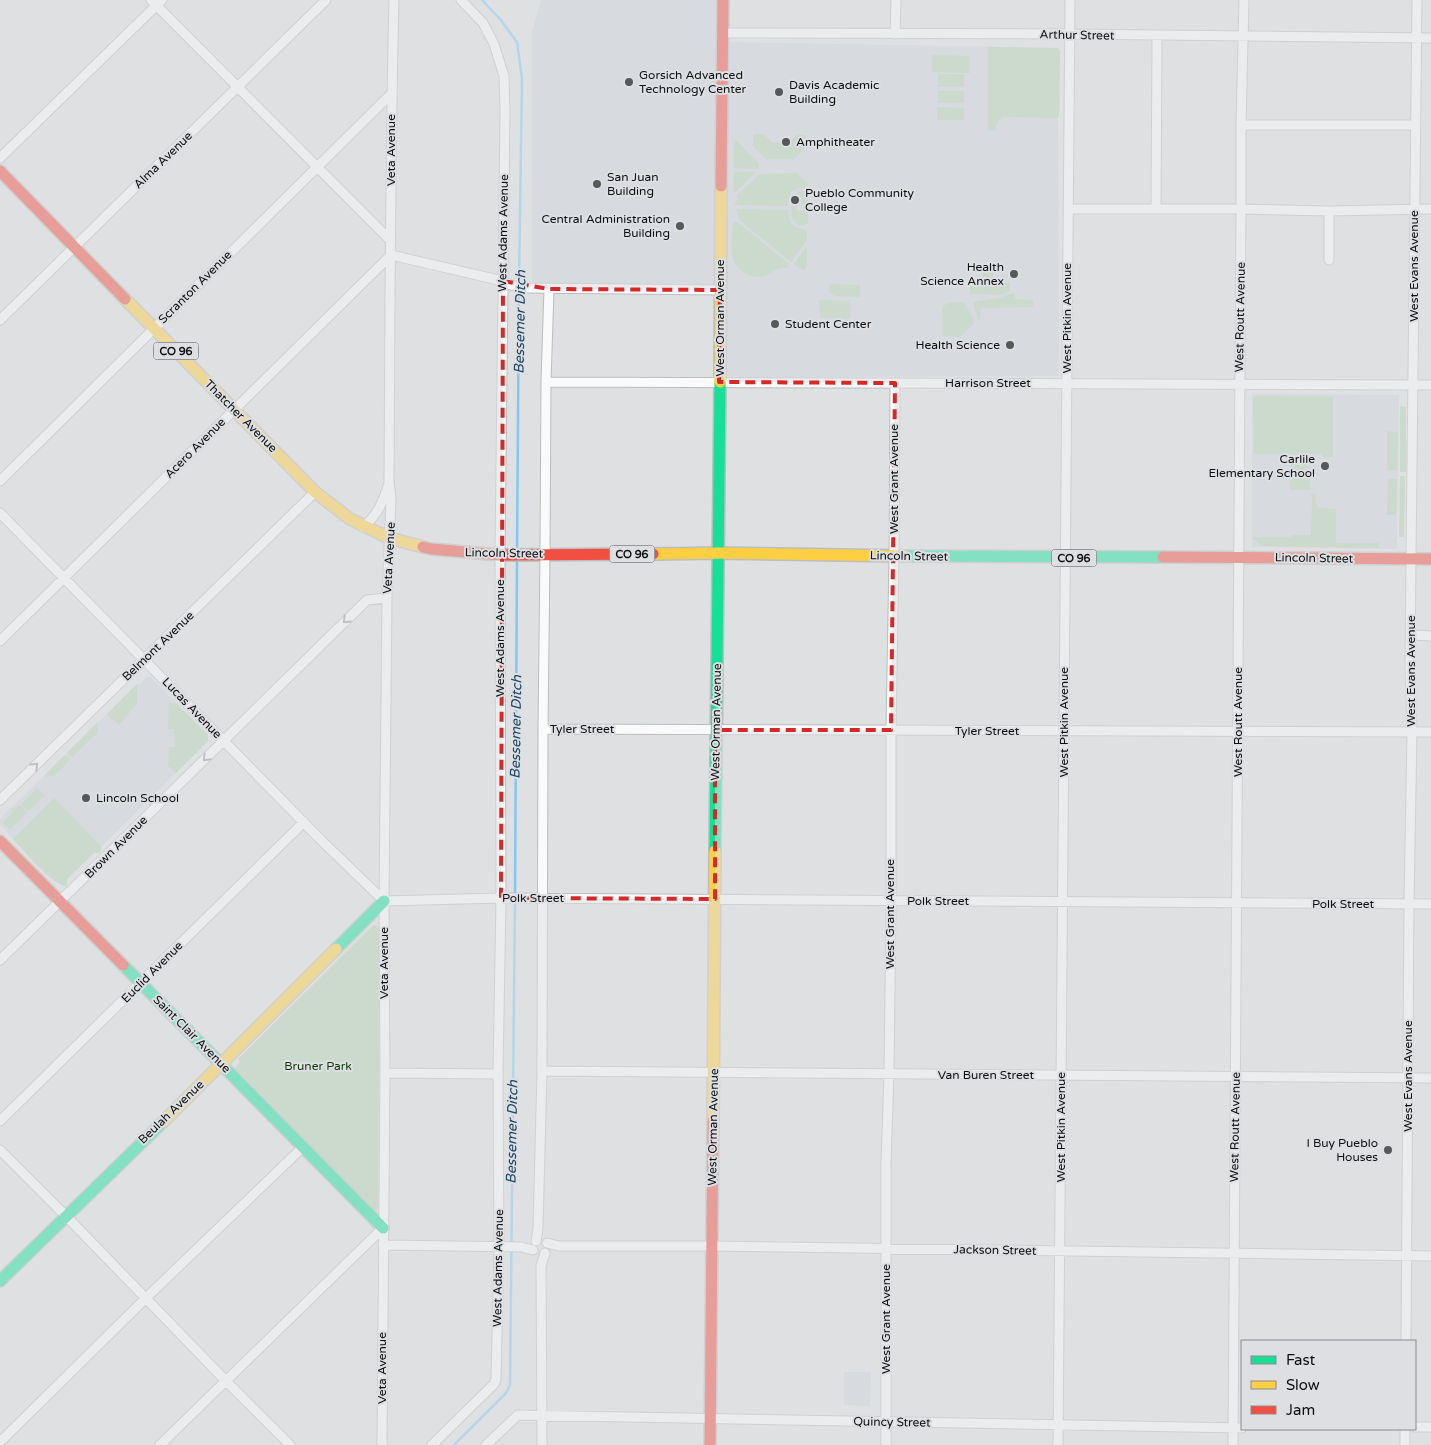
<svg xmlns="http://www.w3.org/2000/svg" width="1431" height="1445" viewBox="0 0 1431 1445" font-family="'Varela Round',sans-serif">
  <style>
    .built { fill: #ced2d9 }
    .green { fill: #b7d1b4 }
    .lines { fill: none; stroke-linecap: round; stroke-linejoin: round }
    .stream { stroke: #83c8f3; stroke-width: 2.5 }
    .street-casing { stroke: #bbbdbe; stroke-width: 11 }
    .fast-casing { stroke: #bbbdbe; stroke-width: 14 }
    .slow-casing { stroke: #bbbdbe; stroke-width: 14 }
    .jam-casing { stroke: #bbbdbe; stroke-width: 14 }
    .street { stroke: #fafafb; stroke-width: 9 }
    .fast { stroke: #16e098; stroke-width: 11 }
    .slow { stroke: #ffcf43; stroke-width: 11 }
    .jam { stroke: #f24e42; stroke-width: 11 }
    .oneway { stroke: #9b9c9d }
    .marked { fill: none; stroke: #d62828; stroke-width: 4; stroke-dasharray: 10 6; stroke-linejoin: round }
    .poi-dot { fill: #565859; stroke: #dddfe3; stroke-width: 2 }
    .labels { text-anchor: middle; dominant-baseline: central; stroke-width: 4; stroke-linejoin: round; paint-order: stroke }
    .shield { fill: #dddfe3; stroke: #4b4d4f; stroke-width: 1 }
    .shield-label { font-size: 11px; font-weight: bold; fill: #0d0e0f }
    .street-label { font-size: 12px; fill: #0d0e0f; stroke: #dddfe3 }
    .poi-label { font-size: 12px; fill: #0d0e0f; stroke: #dddfe3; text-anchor: start }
    .park-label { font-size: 12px; fill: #0e3a05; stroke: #dddfe3 }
    .water-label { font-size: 14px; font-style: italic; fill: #204862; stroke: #dddfe3 }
  </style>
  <rect width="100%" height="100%" fill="#dee0e2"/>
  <path class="built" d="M541 0H717L720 42 1058 48 1060 51 1059 114 1058 118 1059 376 730 377 725 374V286L532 283V32Z
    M1252 394 1399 395 1397 549 1252 547Z
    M147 677H151L208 735V741L102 846 101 851 99 853H94L67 879V885L63 886 49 876 9 835 0 823V819L137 684H140Z
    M844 1372H871L870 1406 844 1405Z"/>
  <path class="green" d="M988 47 1058 48 1060 51 1059 114 1058 118 1004 117 997 122 995 131H988Z
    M932 55 970 56V73L932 72Z
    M938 74H964V87H938Z
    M938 91H964V103H938Z
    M937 107 964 108V120H937Z
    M753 134H764L772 143H788L796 135H806V147L794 159H766L753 146Z
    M734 139H735L759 164V169L734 168Z
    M734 172H756L735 193 733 192Z
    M797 173 807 183 808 186C793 192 790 185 788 206L735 205V203L738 200 737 195 760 174Z
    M800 191H806L808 194 807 207H804L802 204H799L796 208 799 212 803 211 804 209 808 210V223L804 225H798L792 219C792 209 789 195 800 191Z
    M736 209 788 210C789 226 793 227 807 230V240L791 262 738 219V214L736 211Z
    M736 221 788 263 789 265 787 268C775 267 771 275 761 277 749 278 737 270 733 259 730 252 733 230 733 223Z
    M807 246V265L805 269 803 270 794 264Z
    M989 266 993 267V283H1010V291L999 295 970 294V278H982L983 272H988Z
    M829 284 860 285V297L835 296 829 292Z
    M1013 293 1015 294V299L1033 300V307L981 308 979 322 973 302 999 298Z
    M819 300 849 301 850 303 851 319 820 318Z
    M964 302 975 322 960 337 943 336 942 308 947 303Z
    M1256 396 1333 397V457H1322V454H1308V476L1291 477V454H1254L1253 399Z
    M1400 406 1406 407V472H1400Z
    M1387 431 1398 432 1397 470H1387Z
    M1400 476H1405L1404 537H1399Z
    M1310 478 1311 490H1290V479Z
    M1388 479H1397L1396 515H1387Z
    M1315 493 1316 504 1319 508 1336 509V543H1379V548L1262 546 1252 537H1291L1292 535H1311L1312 494Z
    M137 684V703C130 711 126 718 119 725L108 715V713Z
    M169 703 177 704 208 735V741L176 773 168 766 169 747H175L174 729H168Z
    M97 723 98 730 97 733 72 757 67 753Z
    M65 755 70 759C63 766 55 780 44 776Z
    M37 788 45 795 28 812 21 804Z
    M54 798 101 846V851L99 853H94L67 879V885L66 886C51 884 24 851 13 839Z
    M20 805 27 813 10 829 3 822Z
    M375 925 379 927 380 929 378 1207 377 1210 374 1211 234 1069 240 1062 238 1059 372 926Z"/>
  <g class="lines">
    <path class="stream" d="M482 0 500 19 517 42 522 79 519 283
      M517 551 519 289
      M515 896 517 559
      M454 1445 506 1393 510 1385 515 901"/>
    <g class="street-casing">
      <path id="street" d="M151 0 391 241
        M722 33 1070 34 1431 38
        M895 34 896 0
        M1241 125H1416
        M0 158 162 0
        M1068 209H1241L1329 211 1431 209
        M1156 209 1157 36
        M1329 211V260
        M0 320 326 0
        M546 382 1431 385
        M0 481 392 93
        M0 513 321 840 384 901 501 898 1431 904
        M363 527C377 516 383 502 388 486
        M1411 635 1431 636
        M0 641 391 255 503 281 511 285 527 288 720 290
        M543 729 1431 732
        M0 800 315 492
        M0 960 367 600 387 598
        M542 1071 1431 1078
        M385 1073 498 1074
        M0 1121 304 822
        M0 1150 66 1216 225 1380 290 1445
        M536 1241 538 1228 542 1071 543 729 545 554 546 382 549 289
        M547 1243 559 1246H712L1431 1256
        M383 1245 521 1247 533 1250
        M1406 1341 1409 904 1412 732 1410 667 1411 559 1417 0
        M1415 1427H1431
        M1405 1429V1445
        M0 1442 146 1298 303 1147
        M160 1445 383 1228
        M382 1445 385 1073 384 901 387 598 391 499 389 481C390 321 390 160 394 0
        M432 1445 494 1384 496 1379 499 1247 498 1074 501 898 500 555 505 111 504 76 494 44 483 23 461 0
        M486 1445 518 1415 1242 1428
        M542 1445 541 1266 545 1253
        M886 1445V1163L889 1074 891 900V730L894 556 895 383
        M1058 1445 1070 0
        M1233 1445 1241 209V125L1244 0"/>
    </g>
    <g class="fast-casing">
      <path id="fast" d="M905 556 1163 557
        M715 851 720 382
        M336 949 384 901
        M123 965 383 1228
        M0 1281 163 1122"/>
    </g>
    <g class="slow-casing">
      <path id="slow" d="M125 299 315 492 350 519 389 538 423 547
        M720 382 721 186
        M653 554 718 553 905 556
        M713 1121 715 851
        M163 1122 336 949"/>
    </g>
    <g class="jam-casing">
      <path id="jam" d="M0 171 125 299
        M721 186 723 0
        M423 547 431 549 500 555 653 554
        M1163 557 1431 559
        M0 841 123 965
        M710 1445 713 1121"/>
    </g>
    <use href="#street" class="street"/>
    <use href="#fast" class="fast"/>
    <use href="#slow" class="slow"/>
    <use href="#jam" class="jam"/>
  </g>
  <defs><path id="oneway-chevron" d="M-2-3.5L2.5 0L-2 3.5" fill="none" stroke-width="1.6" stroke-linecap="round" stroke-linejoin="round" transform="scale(1.25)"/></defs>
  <g class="oneway">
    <use href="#oneway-chevron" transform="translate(346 620) rotate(136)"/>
    <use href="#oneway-chevron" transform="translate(206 758) rotate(135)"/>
    <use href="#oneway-chevron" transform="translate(35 766) rotate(-44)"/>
  </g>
  <path d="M0 0H1431V1445H0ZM503 281 549 289 720 290 719 382 895 383 891 730H715V899L501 898Z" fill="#dee0e2" fill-opacity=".55" fill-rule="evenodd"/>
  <path class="marked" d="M503 281 549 289 720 290 719 382 895 383 891 730H715V899L501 898Z"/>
  <g class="poi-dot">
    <circle cx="629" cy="82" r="5"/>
    <circle cx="779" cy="92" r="5"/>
    <circle cx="786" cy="142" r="5"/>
    <circle cx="597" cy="184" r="5"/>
    <circle cx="795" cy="200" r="5"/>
    <circle cx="680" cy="226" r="5"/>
    <circle cx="1014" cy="274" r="5"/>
    <circle cx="775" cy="324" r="5"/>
    <circle cx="1010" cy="345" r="5"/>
    <circle cx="1325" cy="466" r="5"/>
    <circle cx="86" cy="798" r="5"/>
    <circle cx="1388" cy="1150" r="5"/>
  </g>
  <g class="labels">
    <g class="shield">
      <rect x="153.5" y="342.5" width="45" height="17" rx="4"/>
      <rect x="609.5" y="545.5" width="45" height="17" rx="4"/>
      <rect x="1051.5" y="549.5" width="45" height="17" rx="4"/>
    </g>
    <g class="shield-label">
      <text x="176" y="351">CO 96</text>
      <text x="632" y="554">CO 96</text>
      <text x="1074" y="558">CO 96</text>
    </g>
    <g class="street-label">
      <text transform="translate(1077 35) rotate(1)">Arthur Street</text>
      <text transform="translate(391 150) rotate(-90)">Veta Avenue</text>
      <text transform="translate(163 160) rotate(-44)">Alma Avenue</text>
      <text transform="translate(503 233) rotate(-89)">West Adams Avenue</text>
      <text transform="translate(1414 266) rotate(-90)">West Evans Avenue</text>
      <text transform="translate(195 287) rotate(-45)">Scranton Avenue</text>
      <text transform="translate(1240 317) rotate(-89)">West Routt Avenue</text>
      <text transform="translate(720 318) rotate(-90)">West Orman Avenue</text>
      <text transform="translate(1067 318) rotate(-90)">West Pitkin Avenue</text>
      <text x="988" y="383">Harrison Street</text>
      <text transform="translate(241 416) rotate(45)">Thatcher Avenue</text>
      <text transform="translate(195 448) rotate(-45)">Acero Avenue</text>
      <text transform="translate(894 479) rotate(-90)">West Grant Avenue</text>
      <text transform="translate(504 553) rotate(1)">Lincoln Street</text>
      <text transform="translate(909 556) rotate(1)">Lincoln Street</text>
      <text transform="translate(389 558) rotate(-87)">Veta Avenue</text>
      <text transform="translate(1314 558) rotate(1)">Lincoln Street</text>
      <text transform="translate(500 638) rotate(-90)">West Adams Avenue</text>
      <text transform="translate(158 646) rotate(-44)">Belmont Avenue</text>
      <text transform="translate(1411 671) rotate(-90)">West Evans Avenue</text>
      <text transform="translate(192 708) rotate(46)">Lucas Avenue</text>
      <text transform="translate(716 722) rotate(-89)">West Orman Avenue</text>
      <text transform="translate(1064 722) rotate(-90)">West Pitkin Avenue</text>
      <text transform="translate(1238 722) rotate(-90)">West Routt Avenue</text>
      <text x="582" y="729">Tyler Street</text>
      <text x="987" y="731">Tyler Street</text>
      <text transform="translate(116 847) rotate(-45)">Brown Avenue</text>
      <text x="533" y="898">Polk Street</text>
      <text x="938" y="901">Polk Street</text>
      <text x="1343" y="904">Polk Street</text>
      <text transform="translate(890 914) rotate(-90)">West Grant Avenue</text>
      <text transform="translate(384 963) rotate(-90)">Veta Avenue</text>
      <text transform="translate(152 972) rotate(-45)">Euclid Avenue</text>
      <text transform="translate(192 1034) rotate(45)">Saint Clair Avenue</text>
      <text x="986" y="1075">Van Buren Street</text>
      <text transform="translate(1408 1076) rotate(-90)">West Evans Avenue</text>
      <text transform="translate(171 1112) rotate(-44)">Beulah Avenue</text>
      <text transform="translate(713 1127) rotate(-89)">West Orman Avenue</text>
      <text transform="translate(1061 1127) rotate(-90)">West Pitkin Avenue</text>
      <text transform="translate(1235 1127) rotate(-89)">West Routt Avenue</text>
      <text transform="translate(995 1250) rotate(1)">Jackson Street</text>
      <text transform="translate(498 1268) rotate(-89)">West Adams Avenue</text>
      <text transform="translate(886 1319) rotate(-90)">West Grant Avenue</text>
      <text transform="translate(382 1368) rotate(-90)">Veta Avenue</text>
      <text transform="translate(892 1422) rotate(1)">Quincy Street</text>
    </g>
    <g class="poi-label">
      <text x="639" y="75">Gorsich Advanced<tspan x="639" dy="14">Technology Center</tspan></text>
      <text x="789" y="85">Davis Academic<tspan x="789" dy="14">Building</tspan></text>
      <text x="796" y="142">Amphitheater</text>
      <text x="607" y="177">San Juan<tspan x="607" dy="14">Building</tspan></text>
      <text x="805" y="193">Pueblo Community<tspan x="805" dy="14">College</tspan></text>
      <text x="670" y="219" text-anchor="end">Central Administration<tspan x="670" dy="14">Building</tspan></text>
      <text x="1004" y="267" text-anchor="end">Health<tspan x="1004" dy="14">Science Annex</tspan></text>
      <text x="785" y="324">Student Center</text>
      <text x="1000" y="345" text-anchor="end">Health Science</text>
      <text x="1315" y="459" text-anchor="end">Carlile<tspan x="1315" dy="14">Elementary School</tspan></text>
      <text x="96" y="798">Lincoln School</text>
      <text x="1378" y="1143" text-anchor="end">I Buy Pueblo<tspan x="1378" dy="14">Houses</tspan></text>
    </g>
    <g class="park-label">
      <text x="318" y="1066">Bruner Park</text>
    </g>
    <g class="water-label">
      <text transform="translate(520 322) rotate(-89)">Bessemer Ditch</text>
      <text transform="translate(516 727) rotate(-89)">Bessemer Ditch</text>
      <text transform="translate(512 1132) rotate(-89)">Bessemer Ditch</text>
    </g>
  </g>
  <rect x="1241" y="1340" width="175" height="90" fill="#dddfe3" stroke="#8a8b8e"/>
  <rect x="1251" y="1356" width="25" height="8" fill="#16e098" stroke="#8a8b8e"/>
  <text x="1286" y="1365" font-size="15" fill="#0d0e0f">Fast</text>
  <rect x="1251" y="1381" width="25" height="8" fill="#ffcf43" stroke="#8a8b8e"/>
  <text x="1286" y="1390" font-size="15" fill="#0d0e0f">Slow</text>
  <rect x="1251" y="1406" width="25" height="8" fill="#f24e42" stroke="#8a8b8e"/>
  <text x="1286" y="1415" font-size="15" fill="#0d0e0f">Jam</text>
</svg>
